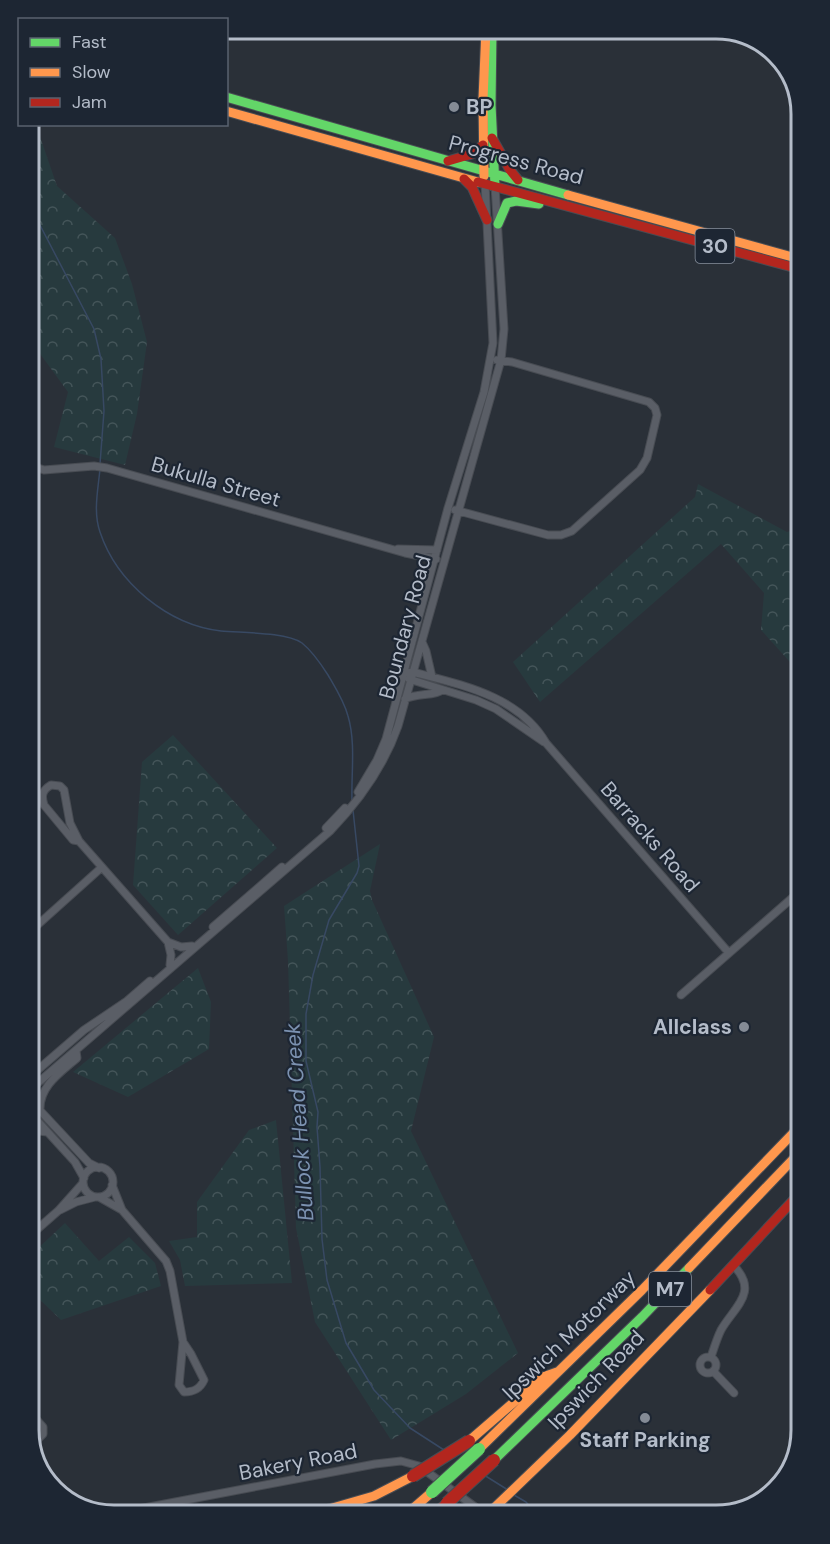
<svg xmlns="http://www.w3.org/2000/svg" width="830" height="1544" viewBox="0 0 830 1544" font-family="'DM Sans',sans-serif">
  <style>
    .forest { fill: url(#forest-crowns) }
    .lines { fill: none; stroke-linecap: round; stroke-linejoin: round }
    .stream { stroke: #384963; stroke-width: 1.5 }
    .street-casing { stroke: #484c53; stroke-width: 9 }
    .fast-casing { stroke: #484c53; stroke-width: 11 }
    .slow-casing { stroke: #484c53; stroke-width: 11 }
    .jam-casing { stroke: #484c53; stroke-width: 11 }
    .street { stroke: #5a5e66; stroke-width: 7 }
    .fast { stroke: #63d668; stroke-width: 9 }
    .slow { stroke: #ff974d; stroke-width: 9 }
    .jam { stroke: #b3261e; stroke-width: 9 }
    .fast-bridge-casing { stroke: #474c53; stroke-width: 14; stroke-linecap: butt }
    .jam-bridge-casing { stroke: #474c53; stroke-width: 14; stroke-linecap: butt }
    .fast-bridge { stroke: #63d668; stroke-width: 12 }
    .jam-bridge { stroke: #b3261e; stroke-width: 12 }
    .poi-dot { fill: #848b96; stroke: #1d2633; stroke-width: 2 }
    .labels { text-anchor: middle; dominant-baseline: central; stroke-width: 4.5; stroke-linejoin: round; paint-order: stroke }
    .shield { fill: #1d2633; stroke: #878f9c; stroke-width: 1.5 }
    .shield-label { font-size: 20px; font-weight: bold; fill: #b4bcc9 }
    .poi-label { font-size: 21px; font-weight: bold; fill: #b4bcc9; stroke: #1d2633; text-anchor: start }
    .street-label { font-size: 21px; fill: #b4bcc9; stroke: #1d2633 }
    .water-label { font-size: 22px; font-style: italic; fill: #7c92b1; stroke: #1d2633 }
    .rim { fill: none; stroke: #b4bcc9; stroke-width: 3 }
  </style>
  <defs>
    <pattern id="forest-crowns" width="20" height="18" patternUnits="userSpaceOnUse" patternTransform="scale(1.5)"><rect width="20" height="18" fill="#273a3e"/><path d="M2 6a3 3 0 1 1 6 0M12 15a3 3 0 1 1 6 0" fill="none" stroke="#445559"/></pattern>
  </defs>
  <rect width="100%" height="100%" fill="#2a3038"/>
  <path class="forest" d="M29 125H36L57 186 115 238 132 284 147 342 137 414 125 465 54 447 68 392 30 340Z
    M698 484 787 532 797 529 798 671 761 630 764 593 721 544 540 702 513 662 695 497Z
    M173 735 277 848 178 935 133 885 142 762Z
    M380 844 370 891 372 900 434 1037 411 1131 518 1353 466 1394 391 1440 315 1322 296 1228 288 961 284 906Z
    M198 968 211 1002 209 1049 128 1097 73 1072Z
    M276 1120 292 1283 185 1286 180 1260 169 1241 197 1237V1202L249 1130Z
    M65 1223 99 1261 129 1237 155 1263 161 1286 61 1320 34 1294V1252Z"/>
  <g class="lines">
    <path class="stream" d="M29 204 94 329 101 359 104 411 100 464
      M100 469C98 490 93 512 100 532 117 583 168 625 221 631 242 633 286 632 302 643 312 651 321 664 328 675 335 687 344 701 348 716 356 743 351 774 352 802
      M353 810 359 866 357 873 329 920 313 975 306 1014V1061L318 1112 317 1127 320 1167 322 1239 327 1280 346 1343 374 1390 410 1428 444 1450
      M484 1475 508 1490
      M514 1495 526 1502 534 1511"/>
    <g class="street-casing">
      <path id="street" d="M30 458 38 468 44 470 94 466 107 468 405 553 436 559
        M30 474 38 468
        M455 510 548 535H561L572 531 640 470 647 458 657 415 655 408 649 402 512 362 497 360
        M398 549 437 550
        M422 642 426 651 432 677
        M408 673 413 672C462 685 519 696 546 743L729 953
        M409 679 476 700 496 709 544 742
        M405 699C417 693 435 696 442 690
        M358 792 377 760 386 739 448 508 484 392 493 343 485 183
        M326 828 345 808
        M79 841 70 823 64 790 60 786 51 785C42 790 41 796 44 805L73 840 79 841 168 942 181 947 192 946
        M213 927 282 867
        M33 929 101 868
        M168 942 171 955 170 965
        M681 995 799 892
        M33 1074 84 1030 127 1001 150 981
        M33 1087 330 831C360 800 384 766 398 726L501 360 504 329 495 186
        M33 1103 89 1163 99 1168
        M40 1110C39 1086 61 1072 77 1058L76 1051
        M33 1116 75 1162 84 1178
        M34 1126 39 1131 47 1132
        M83 1182a15 15 0 1 1 30 0a15 15 0 1 1-30 0Z
        M112 1185 122 1210
        M99 1197 122 1210 166 1261 170 1271 183 1342 179 1385 184 1392C194 1392 200 1389 204 1380L191 1354 183 1342
        M60 1210 76 1202 95 1197
        M34 1232 58 1211 83 1183
        M700 1365a8 8 0 1 1 16 0a8 8 0 1 1-16 0Z
        M711 1357C714 1348 717 1338 721 1330 734 1307 760 1292 733 1265
        M713 1371 734 1393
        M35 1418 43 1427V1434L35 1442
        M107 1515 375 1464 401 1461 419 1466 482 1512"/>
    </g>
    <g class="fast-casing">
      <path id="fast" d="M492 29 491 105 495 186
        M226 97 568 195
        M498 224 507 203 516 201 539 204
        M494 1460 642 1317 689 1268"/>
    </g>
    <g class="slow-casing">
      <path id="slow" d="M226 111 478 182
        M484 176 483 99 486 29
        M568 195 796 258
        M689 1268 800 1152
        M469 1441 543 1377 557 1372
        M479 1449 642 1290 800 1126
        M491 1511 570 1435 710 1290
        M409 1512 432 1492
        M315 1513 374 1496 413 1476"/>
    </g>
    <g class="jam-casing">
      <path id="jam" d="M492 138 510 170 518 180
        M448 161 472 154 483 145
        M464 179 472 187 487 220
        M478 182 796 268
        M710 1290 800 1193
        M436 1512 447 1503"/>
    </g>
    <use href="#street" class="street"/>
    <use href="#fast" class="fast"/>
    <use href="#slow" class="slow"/>
    <use href="#jam" class="jam"/>
    <g class="fast-bridge-casing">
      <path id="fast-bridge" d="M432 1492 479 1449"/>
    </g>
    <g class="jam-bridge-casing">
      <path id="jam-bridge" d="M413 1476 469 1441
        M447 1503 494 1460"/>
    </g>
    <use href="#fast-bridge" class="fast-bridge"/>
    <use href="#jam-bridge" class="jam-bridge"/>
  </g>
  <g class="poi-dot">
    <circle cx="454" cy="107" r="6"/>
    <circle cx="744" cy="1027" r="6"/>
    <circle cx="645" cy="1418" r="6"/>
  </g>
  <g class="labels">
    <g class="shield">
      <rect x="695.5" y="229" width="39" height="34" rx="4.5"/>
      <rect x="649" y="1272" width="42" height="34" rx="4.5"/>
    </g>
    <g class="shield-label">
      <text x="715" y="246">30</text>
      <text x="670" y="1289">M7</text>
    </g>
    <g class="poi-label">
      <text x="466" y="107">BP</text>
      <text x="732" y="1027" text-anchor="end">Allclass</text>
      <text x="645" y="1440" text-anchor="middle">Staff Parking</text>
    </g>
    <g class="street-label">
      <text transform="translate(516 160) rotate(15)">Progress Road</text>
      <text transform="translate(216 482) rotate(16)">Bukulla Street</text>
      <text transform="translate(405 627) rotate(-75)">Boundary Road</text>
      <text transform="translate(650 837) rotate(49)">Barracks Road</text>
      <text transform="translate(569 1335) rotate(-44)">Ipswich Motorway</text>
      <text transform="translate(596 1380) rotate(-46)">Ipswich Road</text>
      <text transform="translate(298 1462) rotate(-11)">Bakery Road</text>
    </g>
    <g class="water-label">
      <text transform="translate(299 1122) rotate(-94)">Bullock Head Creek</text>
    </g>
  </g>
  <path d="M0 0H830V1544H0ZM114 39H716A75 75 0 0 1 791 114V1430A75 75 0 0 1 716 1505H114A75 75 0 0 1 39 1430V114A75 75 0 0 1 114 39Z" fill="#1d2633" fill-rule="evenodd"/>
  <path class="rim" d="M114 39H716A75 75 0 0 1 791 114V1430A75 75 0 0 1 716 1505H114A75 75 0 0 1 39 1430V114A75 75 0 0 1 114 39Z"/>
  <rect x="18" y="18" width="210" height="108" fill="#1d2633" stroke="#59626f" stroke-width="1.5"/>
  <rect x="30" y="38" width="30" height="9" fill="#63d668" stroke="#59626f" stroke-width="1.5"/>
  <text x="72" y="48" font-size="18" fill="#b4bcc9">Fast</text>
  <rect x="30" y="68" width="30" height="9" fill="#ff974d" stroke="#59626f" stroke-width="1.5"/>
  <text x="72" y="78" font-size="18" fill="#b4bcc9">Slow</text>
  <rect x="30" y="98" width="30" height="9" fill="#b3261e" stroke="#59626f" stroke-width="1.5"/>
  <text x="72" y="108" font-size="18" fill="#b4bcc9">Jam</text>
</svg>
